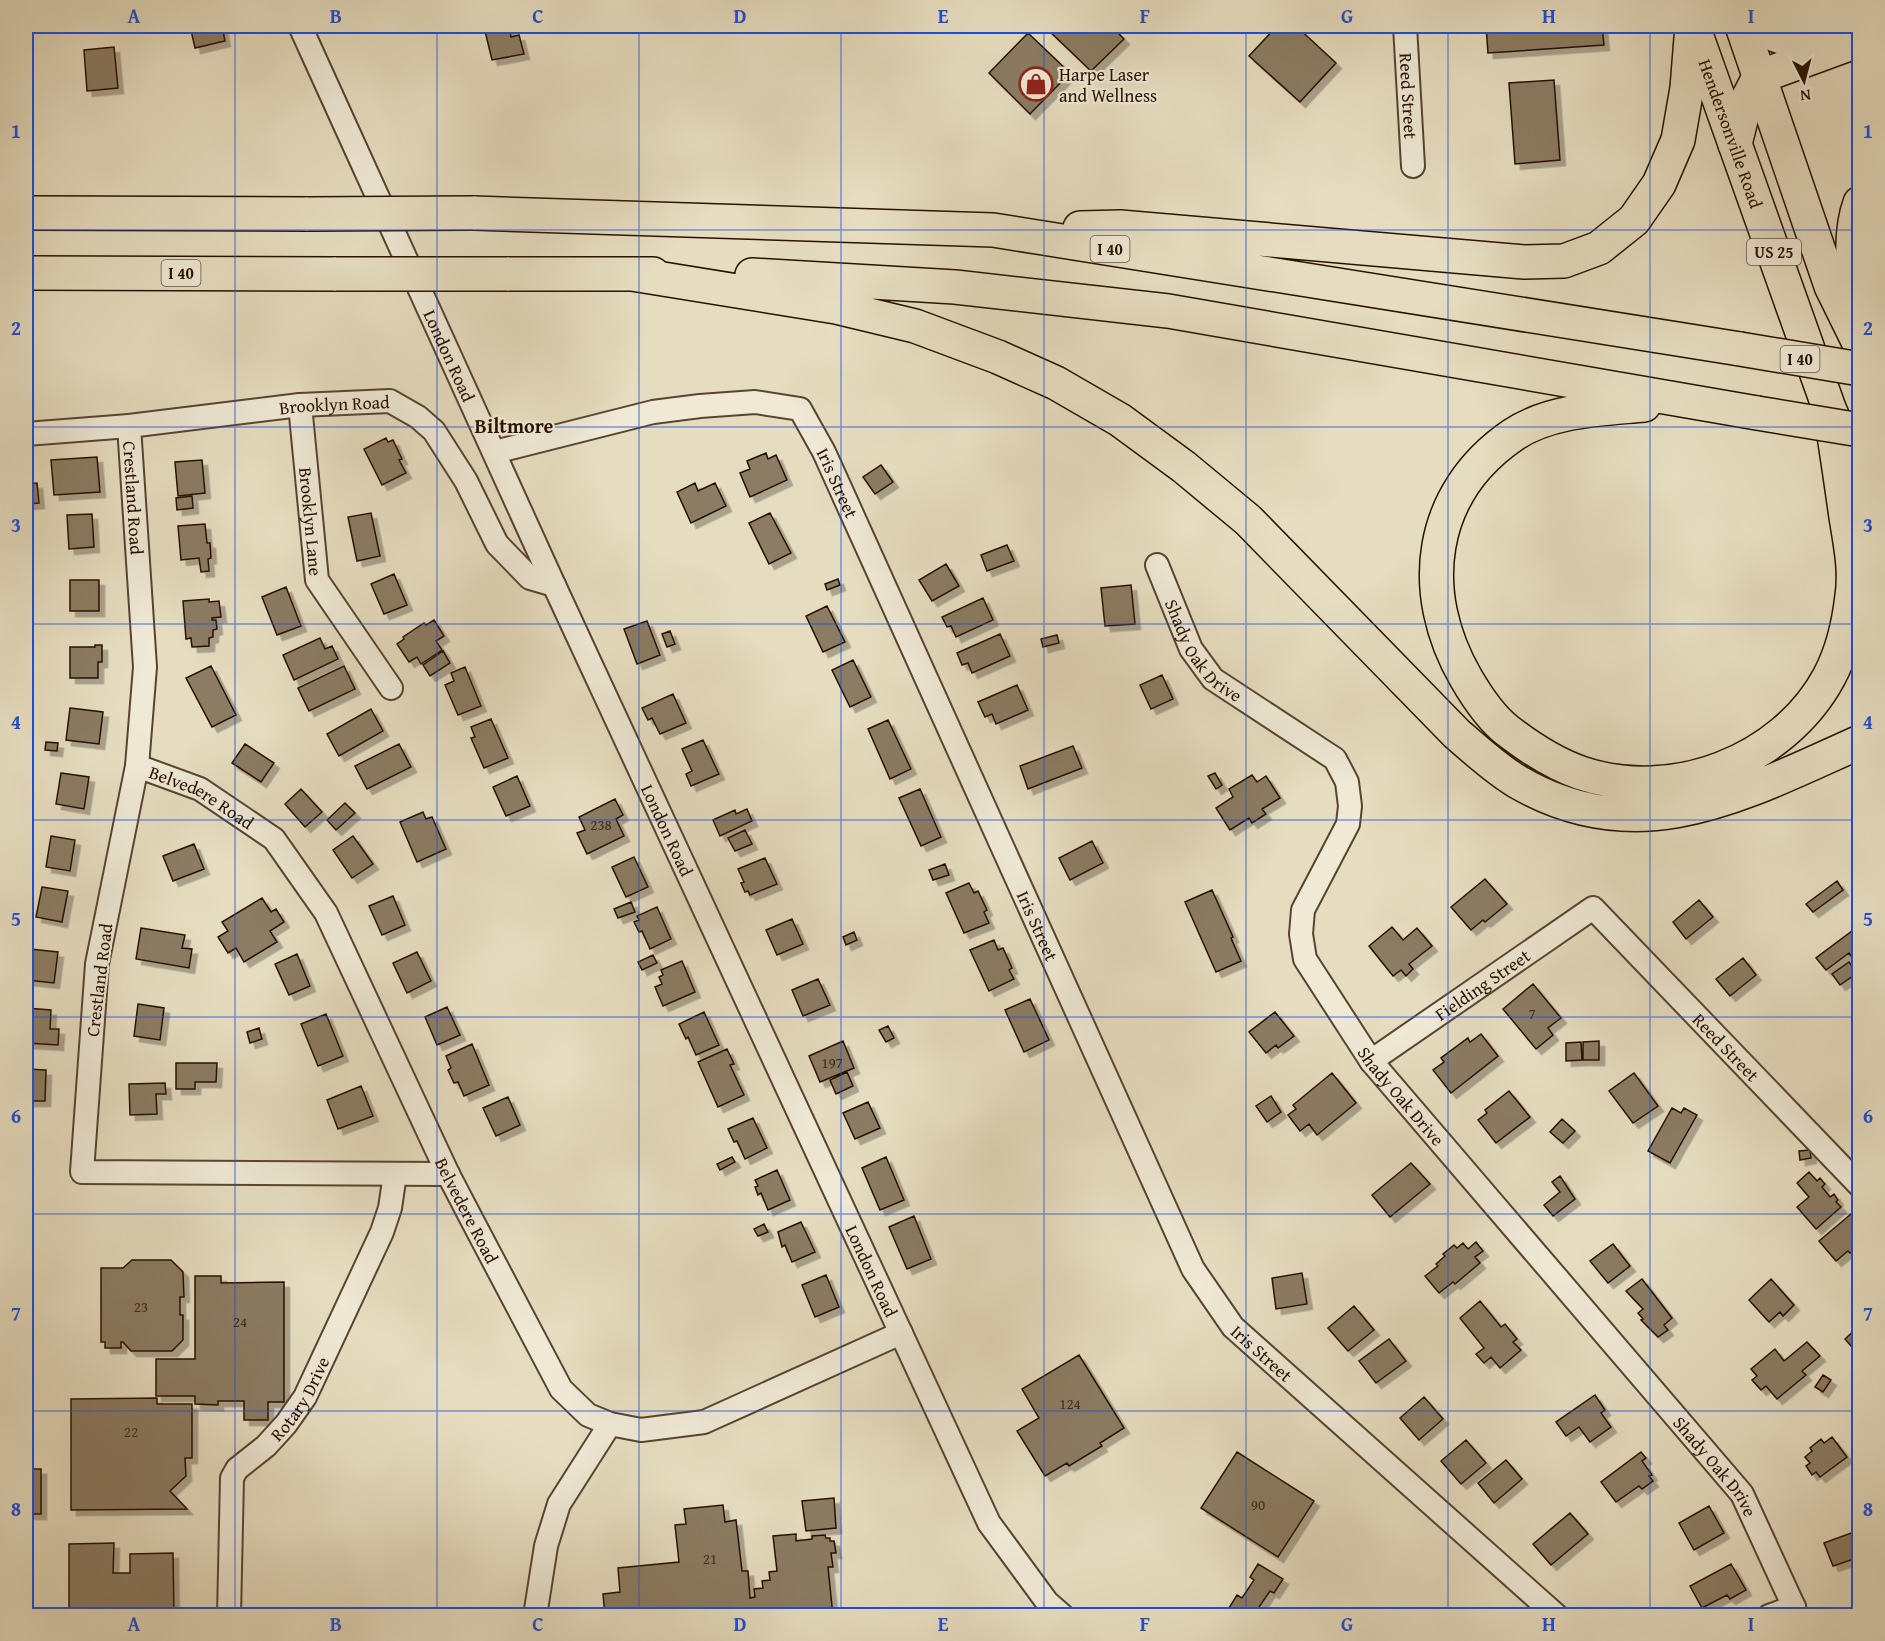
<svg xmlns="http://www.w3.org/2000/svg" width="1885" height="1641" viewBox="0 0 1885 1641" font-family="'Gentium Book Plus',serif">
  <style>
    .building { fill: #8b7b64; stroke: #281100; stroke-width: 1.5; filter: url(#shadow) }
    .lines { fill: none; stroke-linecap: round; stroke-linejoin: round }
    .minor-casing { stroke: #584430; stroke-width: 26 }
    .primary-casing { stroke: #281100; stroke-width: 36 }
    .motorway-casing { stroke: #281100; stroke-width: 36 }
    .minor { stroke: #efe9d6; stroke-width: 22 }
    .primary { stroke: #e6ddc0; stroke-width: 33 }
    .motorway { stroke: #e6ddc0; stroke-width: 33 }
    .motorway-bridge-casing { stroke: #281100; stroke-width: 36; stroke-linecap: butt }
    .motorway-bridge { stroke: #e6ddc0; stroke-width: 33 }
    .grid { fill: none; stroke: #1d4ed8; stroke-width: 1.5; stroke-opacity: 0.55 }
    .labels { text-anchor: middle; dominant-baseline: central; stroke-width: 4.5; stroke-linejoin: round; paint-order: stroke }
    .number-label { font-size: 15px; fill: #412c19 }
    .shield { fill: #efe9d6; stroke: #645240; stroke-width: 1.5 }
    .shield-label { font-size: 16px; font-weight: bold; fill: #281100 }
    .poi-label { font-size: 18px; fill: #281100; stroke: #efe9d6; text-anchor: start }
    .street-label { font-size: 18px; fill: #281100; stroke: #efe9d6 }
    .neighbourhood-label { font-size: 20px; font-weight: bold; fill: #281100; stroke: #efe9d6 }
    .neatline { fill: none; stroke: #1d4ed8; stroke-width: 2 }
    .grid-label { font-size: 20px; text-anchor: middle; font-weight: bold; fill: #1d4ed8 }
  </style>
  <defs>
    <filter id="shadow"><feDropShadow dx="5.5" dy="5.5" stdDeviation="0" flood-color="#0004"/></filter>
  </defs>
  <rect width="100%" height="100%" fill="#e6ddc0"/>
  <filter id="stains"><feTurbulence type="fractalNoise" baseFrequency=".00333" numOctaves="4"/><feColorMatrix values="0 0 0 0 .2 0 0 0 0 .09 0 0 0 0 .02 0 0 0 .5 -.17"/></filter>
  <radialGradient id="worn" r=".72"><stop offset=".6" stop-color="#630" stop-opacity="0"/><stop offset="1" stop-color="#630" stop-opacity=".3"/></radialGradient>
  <path class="building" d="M190 26H222L225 41 195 48Z
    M509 26 511 37 519 35 524 54 492 60 485 31Z
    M1044 26H1111L1124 39 1091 71Z
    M1277 26H1296L1336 63 1300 102 1249 56Z
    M1486 26H1602L1604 45 1488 53Z
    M1028 33 1070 73 1030 114 989 73Z
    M114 47 118 88 87 91 84 50Z
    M1554 80 1560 160 1515 164 1509 83Z
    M386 438 388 442 393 440 402 459 399 460 406 473 382 485 364 449Z
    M766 453 768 459 776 455 787 480 750 497 740 473 750 469 747 461Z
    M97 457 100 492 54 495 51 460Z
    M202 460 205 493 178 496 175 462Z
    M881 465 893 482 875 494 863 477Z
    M37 483 39 503 27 504 26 484Z
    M695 483 698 491 715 483 726 506 691 523 677 492Z
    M192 496 193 508 177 510 176 498Z
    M371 513 380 556 357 561 348 517Z
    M770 513 791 553 769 564 749 523Z
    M92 514 94 547 69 549 67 515Z
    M205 524 207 543H210L211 558 208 559 209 571 201 572 199 558 181 560 178 526Z
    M1007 545 1014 561 987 571 981 555Z
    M946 564 959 586 932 601 919 580Z
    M394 574 407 605 384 614 371 584Z
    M838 579 840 585 827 590 825 584Z
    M70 580H99V611H70Z
    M1131 585 1135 624 1105 626 1101 588Z
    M286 587 301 626 277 635 262 597Z
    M983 598 993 620 956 637 951 626 947 627 942 617Z
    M209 599V602L219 601 221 617 212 618V620H216L217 629 213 630V637L209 638V646L192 647 191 638 186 639 183 601Z
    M827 606 845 642 823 652 806 616Z
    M434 620 444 636 436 641 442 650 421 664 417 657 409 662 397 644 404 639 403 637 424 623 426 625Z
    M647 621 660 655 637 664 624 629Z
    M670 631 675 644 667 647 662 634Z
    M1000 634 1010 656 972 673 968 663 962 665 957 653Z
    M1057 635 1059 643 1043 647 1041 639Z
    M320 638 325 649 332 646 338 659 294 680 283 655Z
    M95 645H102V662H98V678H70V647H95Z
    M443 651 450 663 430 676 423 665Z
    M853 660 871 697 850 707 832 670Z
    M211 666 236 715 212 727 186 678Z
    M344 666 355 689 309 711 298 688Z
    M465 667 481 706 458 715 445 685 454 681 451 673Z
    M1162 675 1173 699 1151 709 1140 685Z
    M1017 685 1028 710 996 724 992 714 985 717 978 702Z
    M673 694 686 723 660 734 652 718 648 720 642 708Z
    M70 708 103 712 99 744 66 740Z
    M371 709 383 731 339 756 327 734Z
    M491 719 508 758 484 768 471 738 475 737 471 727Z
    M888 720 911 769 890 779 868 729Z
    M703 740 719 774 691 786 686 774 692 771 682 749Z
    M46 742 58 743 57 751 45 750Z
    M245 744 274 763 261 782 232 763Z
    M399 744 411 767 367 789 355 766Z
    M1073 746 1082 768 1028 789 1020 766Z
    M61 773 89 777 84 809 56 804Z
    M1215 773 1222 785 1216 789 1208 776Z
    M1252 775 1257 782 1266 776 1280 798 1262 809 1266 814 1252 823 1249 818 1230 830 1216 808 1233 797 1229 789Z
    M517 776 530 806 506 816 493 787Z
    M301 789 322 812 305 827 285 804Z
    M920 789 941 837 921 846 899 798Z
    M615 799 623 815 616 819 624 836 587 854 577 833 585 830 579 817Z
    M345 803 355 813 336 830 327 820Z
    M747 809 752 821 720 836 713 820 735 810 736 814Z
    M423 812 426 819 432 817 446 849 417 862 400 822Z
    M745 830 752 844 735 851 728 838Z
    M51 836 75 840 70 871 46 867Z
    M353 836 373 864 352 878 333 850Z
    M1092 841 1103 863 1070 880 1059 858Z
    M194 844 204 869 173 881 163 856Z
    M634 857 648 887 626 897 612 867Z
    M765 858 777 884 750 895 748 891 745 892 741 883 744 882 738 869Z
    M945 864 949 875 933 880 929 870Z
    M1485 879 1507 904 1485 922 1483 920 1471 930 1451 907Z
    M1837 881 1843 890 1813 912 1806 904Z
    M969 883 974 893 978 891 987 910 984 912 989 923 964 933 946 893Z
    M42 887 68 891 62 922 36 917Z
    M1212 890 1233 937 1231 938 1241 961 1216 972 1185 902Z
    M393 896 405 925 382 935 369 906Z
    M262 898 271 912 276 909 284 922 270 931 277 942 244 962 236 948 228 953 218 937 228 931 222 922Z
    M1699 900 1713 917 1686 939 1673 922Z
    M631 902 635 912 618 918 614 909Z
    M657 907 671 939 650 949 642 931 639 932 634 922 639 920 637 916Z
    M792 919 803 944 777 955 766 930Z
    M1860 925V949L1851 956 1849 953 1826 970 1816 958Z
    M1392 927 1403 940 1417 928 1432 946 1409 964 1413 969 1406 976 1401 970 1393 976 1369 946Z
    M141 928 185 935 182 948 192 949 189 968 136 959Z
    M854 932 857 940 846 945 843 937Z
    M994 940 998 950 1003 948 1012 968 1009 970 1014 979 989 991 970 950Z
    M30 949 58 952 54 983 27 980Z
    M417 952 431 981 407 993 393 963Z
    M297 954 310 986 289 995 275 964Z
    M653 955 657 963 642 970 638 962Z
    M1743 958 1756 975 1730 996 1716 979Z
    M682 961 695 992 663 1006 655 987 662 984 659 977 663 975 661 970Z
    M1849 962 1857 973 1840 985 1832 974Z
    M818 979 830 1005 803 1016 792 990Z
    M1533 984 1561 1018 1548 1028 1553 1035 1536 1049 1503 1009Z
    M1030 999 1049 1040 1024 1052 1005 1010Z
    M138 1004 164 1008 160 1040 134 1036Z
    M447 1007 460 1035 437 1045 425 1017Z
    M26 1008 51 1010 50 1029H59L58 1045 26 1043Z
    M704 1012 719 1045 696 1055 688 1037 686 1039 679 1024Z
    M1275 1012 1294 1036 1278 1048 1276 1045 1266 1053 1249 1032Z
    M326 1014 343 1056 318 1066 301 1024Z
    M888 1026 894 1038 886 1042 879 1030Z
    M259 1028 262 1039 250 1043 247 1032Z
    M1481 1034 1498 1056 1451 1093 1433 1070 1444 1062 1441 1058 1468 1038 1470 1042Z
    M843 1041 854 1068 820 1082 809 1056Z
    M1599 1041V1060H1583V1042Z
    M1581 1042 1582 1060 1566 1061V1043Z
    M472 1044 489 1085 464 1096 458 1082 454 1083 448 1070 451 1068 446 1056Z
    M727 1049 734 1064 730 1065 744 1095 718 1107 698 1062Z
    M176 1063H217L216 1082H195V1089H176Z
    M26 1069 46 1070 45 1101H26Z
    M847 1072 853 1086 836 1094 830 1080Z
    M1332 1073 1356 1103 1317 1135 1309 1124 1300 1131 1288 1115 1296 1109 1293 1105Z
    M1634 1073 1658 1106 1633 1123 1609 1091Z
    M165 1083 166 1094H156L157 1114 130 1115 129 1084Z
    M361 1086 373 1116 338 1129 327 1100Z
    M1509 1091 1530 1117 1496 1143 1478 1120 1487 1113 1485 1110Z
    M1271 1096 1281 1112 1267 1122 1256 1106Z
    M508 1097 520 1125 496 1136 483 1108Z
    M868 1102 880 1128 855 1139 843 1113Z
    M1672 1108 1681 1113 1684 1108 1697 1115 1670 1163 1648 1151Z
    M753 1118 767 1148 745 1159 737 1141 734 1142 728 1129Z
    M1562 1119 1575 1131 1563 1143 1550 1132Z
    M1810 1150 1811 1158 1800 1160 1799 1151Z
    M732 1157 735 1162 720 1170 717 1164Z
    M886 1157 904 1200 880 1210 862 1168Z
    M1411 1163 1430 1184 1390 1217 1372 1195Z
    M777 1170 790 1200 768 1210 761 1193 758 1195 755 1187 758 1186 755 1180Z
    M1809 1172 1817 1181 1820 1178 1825 1184 1822 1187 1830 1197 1834 1194 1838 1200 1836 1202 1841 1207 1816 1229 1797 1207 1809 1197 1797 1183Z
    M1560 1176 1575 1199 1553 1216 1544 1205 1560 1192 1552 1182Z
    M1851 1214 1860 1224V1245L1850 1253 1848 1251 1836 1261 1819 1241Z
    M914 1216 931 1259 907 1269 889 1227Z
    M801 1222 815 1252 792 1262 785 1245 782 1247 778 1232Z
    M764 1224 768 1232 758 1236 754 1229Z
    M1476 1242 1483 1251 1475 1257 1480 1263 1455 1284 1453 1282 1439 1293 1425 1276 1438 1266 1436 1264 1445 1256 1443 1254 1454 1245 1457 1248 1463 1243 1468 1249Z
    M1613 1244 1630 1266 1608 1283 1590 1261Z
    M132 1260H171L183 1272 184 1297H180V1315H183V1340L172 1351H131L123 1342H121V1348H105V1342H101V1268H123Z
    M1302 1273 1307 1304 1276 1309 1272 1278Z
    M826 1275 839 1307 815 1317 802 1285Z
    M195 1276H221V1283L284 1282V1402H268V1420H244V1401H218V1405L195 1404V1396H156V1359H195Z
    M1642 1279 1672 1318 1664 1325 1668 1330 1658 1337 1641 1320 1643 1319 1638 1313 1643 1309 1626 1291Z
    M1771 1279 1794 1305 1783 1316 1780 1312 1769 1322 1749 1300Z
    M1480 1301 1501 1327 1505 1324 1517 1339 1513 1342 1521 1350 1500 1368 1491 1357 1484 1363 1476 1354 1484 1348 1460 1318Z
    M1354 1306 1374 1330 1348 1351 1328 1328Z
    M1858 1327 1860 1338 1851 1346 1845 1339Z
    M1389 1339 1406 1361 1376 1383 1359 1361Z
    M1807 1342 1820 1356 1802 1371 1806 1375 1777 1399 1766 1386 1761 1390 1752 1380 1757 1376 1751 1369 1775 1349 1784 1361Z
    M1079 1355 1124 1428 1100 1443 1102 1446 1069 1466 1067 1463 1045 1476 1017 1431 1039 1418 1022 1389Z
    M1823 1375 1831 1380 1823 1392 1815 1387Z
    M1595 1395 1605 1410 1601 1413 1611 1427 1590 1442 1579 1427 1566 1436 1556 1422Z
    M1424 1397 1443 1419 1419 1440 1400 1418Z
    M157 1398V1404H192V1458H185L186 1476 170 1491 187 1509 71 1510V1399Z
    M1832 1437 1847 1457 1820 1477 1816 1472 1812 1475 1806 1466 1810 1463 1805 1457 1812 1451 1810 1448 1821 1439 1824 1443Z
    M1466 1440 1486 1463 1461 1484 1441 1461Z
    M1237 1452 1314 1501 1278 1557 1201 1508Z
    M1641 1452 1646 1458 1642 1461 1652 1475 1649 1476 1653 1481 1642 1489 1639 1486 1616 1502 1601 1482Z
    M1506 1460 1522 1479 1494 1503 1478 1483Z
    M26 1469H41V1514H26Z
    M834 1498 836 1528 806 1531 802 1501Z
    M723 1505 725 1522 736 1520 742 1571H748L750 1598 755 1597 754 1589 763 1588 762 1581 770 1580 769 1572 777 1571 773 1536 796 1534V1541L812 1539V1536L825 1535 826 1538H830V1541H834L836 1553H831L833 1567H828L833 1616H781V1613L753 1616H605L603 1594 620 1592 618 1568 679 1562 675 1525 686 1524 684 1509Z
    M1709 1506 1724 1533 1694 1550 1679 1523Z
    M1570 1513 1588 1534 1551 1565 1533 1544Z
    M1854 1532 1860 1548V1557L1833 1566 1824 1543Z
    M114 1543 113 1573H130V1554L173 1553 174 1616H69V1544Z
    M1258 1564 1283 1579 1274 1593 1270 1591 1259 1607 1272 1616H1224L1237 1595 1242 1598 1254 1580 1250 1577Z
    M1731 1564 1746 1590 1730 1599 1727 1595 1702 1608 1690 1586Z"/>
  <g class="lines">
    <g class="minor-casing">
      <g id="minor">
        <path id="s1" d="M300 26 554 585 989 1523 1047 1602 1063 1616"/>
        <path id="s2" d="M1405 26 1413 166"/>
        <path id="s3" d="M300 405 317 580 391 688"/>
        <path id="s4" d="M129 426 145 667 137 766 97 964 82 1172 448 1174"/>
        <path id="s5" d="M26 434 129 426 300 405 390 401 418 417 434 431 466 481 497 544 530 578 554 585"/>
        <path id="s6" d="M495 452 653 412 700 406 755 402 800 409 824 452 1193 1269 1233 1327 1557 1616"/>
        <path id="s7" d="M1157 565 1191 649 1213 679 1335 759 1347 782 1350 806 1348 824 1303 910 1301 934 1305 959 1371 1061 1742 1494 1794 1607 1796 1616"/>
        <path id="s8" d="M137 766 200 789 274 839 326 913 448 1174 472 1220 561 1389 588 1415 610 1424 641 1430 704 1422 901 1333"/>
        <path id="s9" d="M1371 1061 1593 908 1860 1186"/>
        <path id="s10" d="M229 1616 232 1478 237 1469 266 1446 286 1424 305 1397 382 1232 390 1208 395 1174"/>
        <path d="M535 1616 546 1546 559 1504 610 1424"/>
        <path d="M1769 1616 1794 1607"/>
      </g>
    </g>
    <g class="primary-casing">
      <g id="primary">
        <path id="s11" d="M1693 26 1830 411 1860 476"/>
        <path d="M1742 26 1831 286 1860 345"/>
      </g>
    </g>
    <g class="motorway-casing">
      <path id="motorway" d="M1759 26C1783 43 1810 44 1837 37
        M1735 144 1745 104 1759 77 1860 40
        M1860 203C1849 233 1852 275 1860 305
        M26 213 308 214
        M473 213 993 230 1740 349
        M1080 228 1120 227 1524 262 1564 261 1599 248 1634 220 1659 184 1678 140 1687 88 1692 26
        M26 273 336 274
        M507 274H653
        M632 274 836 307 915 326 998 357 1056 383 1120 420 1184 467 1248 520 1457 734C1477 751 1496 769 1518 782 1640 853 1745 793 1860 742
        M752 275 955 287 1168 311 1757 413
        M1644 405C1601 409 1550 410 1513 435 1428 493 1416 592 1466 678 1477 697 1491 718 1508 731 1530 748 1555 764 1581 773 1672 804 1783 762 1829 677 1842 653 1849 622 1852 596 1856 570 1850 542 1846 517 1841 482 1836 446 1830 411"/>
    </g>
    <use href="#minor" class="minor"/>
    <use href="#primary" class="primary"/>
    <use href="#motorway" class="motorway"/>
    <g class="motorway-bridge-casing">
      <path id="motorway-bridge" d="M308 214 473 213
        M336 274H507
        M1740 349 1860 369
        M1757 413 1860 430"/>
    </g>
    <use href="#motorway-bridge" class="motorway-bridge"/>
  </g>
  <path class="grid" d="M235 26V1616M437 26V1616M639 26V1616M841 26V1616M1044 26V1616M1246 26V1616M1448 26V1616M1650 26V1616M26 230H1860M26 427H1860M26 624H1860M26 820H1860M26 1017H1860M26 1214H1860M26 1411H1860"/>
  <defs>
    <g id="shop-ring" transform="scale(1.725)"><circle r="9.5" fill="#efe9d6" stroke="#8f2418" stroke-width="1.5"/><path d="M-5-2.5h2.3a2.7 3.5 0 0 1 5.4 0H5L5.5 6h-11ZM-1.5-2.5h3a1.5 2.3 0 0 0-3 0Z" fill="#8f2418"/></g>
  </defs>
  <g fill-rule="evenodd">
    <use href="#shop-ring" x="1036" y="84"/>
  </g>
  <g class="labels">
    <g class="number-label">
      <text x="601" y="824">238</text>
      <text x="1532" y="1013">7</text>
      <text x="832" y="1062">197</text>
      <text x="141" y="1306">23</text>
      <text x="240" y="1321">24</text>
      <text x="1070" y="1403">124</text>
      <text x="131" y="1431">22</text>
      <text x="1258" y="1504">90</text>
      <text x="710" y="1558">21</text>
    </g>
    <g class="shield">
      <rect x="1090.5" y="236" width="39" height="26" rx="4.5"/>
      <rect x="1747" y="239" width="54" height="26" rx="4.5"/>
      <rect x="161.5" y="260" width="39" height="26" rx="4.5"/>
      <rect x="1780.5" y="346" width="39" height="26" rx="4.5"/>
    </g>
    <g class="shield-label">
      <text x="1110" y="249">I 40</text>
      <text x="1774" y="252">US 25</text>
      <text x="181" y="273">I 40</text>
      <text x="1800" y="359">I 40</text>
    </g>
    <g class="poi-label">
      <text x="1059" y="74">Harpe Laser<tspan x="1059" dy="21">and Wellness</tspan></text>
    </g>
    <g class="street-label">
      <text stroke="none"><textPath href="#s2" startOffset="70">Reed Street</textPath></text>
      <text stroke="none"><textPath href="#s11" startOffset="114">Hendersonville Road</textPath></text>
      <text stroke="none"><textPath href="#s1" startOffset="362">London Road</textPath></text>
      <text stroke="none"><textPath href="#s5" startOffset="310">Brooklyn Road</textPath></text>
      <text stroke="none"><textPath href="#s6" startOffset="394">Iris Street</textPath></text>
      <text stroke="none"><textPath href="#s4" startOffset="72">Crestland Road</textPath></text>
      <text stroke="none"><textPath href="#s3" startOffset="117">Brooklyn Lane</textPath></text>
      <text stroke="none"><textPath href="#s7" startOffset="99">Shady Oak Drive</textPath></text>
      <text stroke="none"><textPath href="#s8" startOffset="72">Belvedere Road</textPath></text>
      <text stroke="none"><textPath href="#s1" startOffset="884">London Road</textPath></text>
      <text stroke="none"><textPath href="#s6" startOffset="880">Iris Street</textPath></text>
      <text transform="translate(99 980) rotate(-83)">Crestland Road</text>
      <text stroke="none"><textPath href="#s9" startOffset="135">Fielding Street</textPath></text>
      <text stroke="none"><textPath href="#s9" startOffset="462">Reed Street</textPath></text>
      <text stroke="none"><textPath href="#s7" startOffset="656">Shady Oak Drive</textPath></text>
      <text stroke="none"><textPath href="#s8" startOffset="576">Belvedere Road</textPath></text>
      <text stroke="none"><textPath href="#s1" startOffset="1370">London Road</textPath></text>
      <text stroke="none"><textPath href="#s6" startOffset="1366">Iris Street</textPath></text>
      <text stroke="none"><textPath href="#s10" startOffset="244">Rotary Drive</textPath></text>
      <text stroke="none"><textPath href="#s7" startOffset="1142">Shady Oak Drive</textPath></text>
    </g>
    <g class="neighbourhood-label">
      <text x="514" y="425">Biltmore</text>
    </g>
  </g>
  <rect width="1885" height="1641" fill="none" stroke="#e6ddc0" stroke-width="66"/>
  <g transform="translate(1804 81) rotate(174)" stroke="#efe9d6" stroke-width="4.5" paint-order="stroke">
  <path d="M0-4.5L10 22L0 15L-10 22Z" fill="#281100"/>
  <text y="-9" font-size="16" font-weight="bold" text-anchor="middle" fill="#281100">N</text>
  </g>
  <rect x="33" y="33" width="1819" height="1575" class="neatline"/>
  <g class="grid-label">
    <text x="134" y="23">A</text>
    <text x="336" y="23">B</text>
    <text x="538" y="23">C</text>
    <text x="740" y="23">D</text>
    <text x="943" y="23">E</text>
    <text x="1145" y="23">F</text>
    <text x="1347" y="23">G</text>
    <text x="1549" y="23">H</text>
    <text x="1751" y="23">I</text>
    <text x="16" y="138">1</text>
    <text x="1868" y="138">1</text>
    <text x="16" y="335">2</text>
    <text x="1868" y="335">2</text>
    <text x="16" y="532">3</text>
    <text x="1868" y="532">3</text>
    <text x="16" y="729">4</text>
    <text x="1868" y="729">4</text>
    <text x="16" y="926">5</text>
    <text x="1868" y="926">5</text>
    <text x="16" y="1123">6</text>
    <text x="1868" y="1123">6</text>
    <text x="16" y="1320">7</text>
    <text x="1868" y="1320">7</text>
    <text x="16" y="1516">8</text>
    <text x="1868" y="1516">8</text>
    <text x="134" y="1631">A</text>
    <text x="336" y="1631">B</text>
    <text x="538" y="1631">C</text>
    <text x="740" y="1631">D</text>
    <text x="943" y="1631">E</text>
    <text x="1145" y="1631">F</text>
    <text x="1347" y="1631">G</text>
    <text x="1549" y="1631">H</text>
    <text x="1751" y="1631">I</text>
  </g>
  <rect width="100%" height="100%" filter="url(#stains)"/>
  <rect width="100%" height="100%" fill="url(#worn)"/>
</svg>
